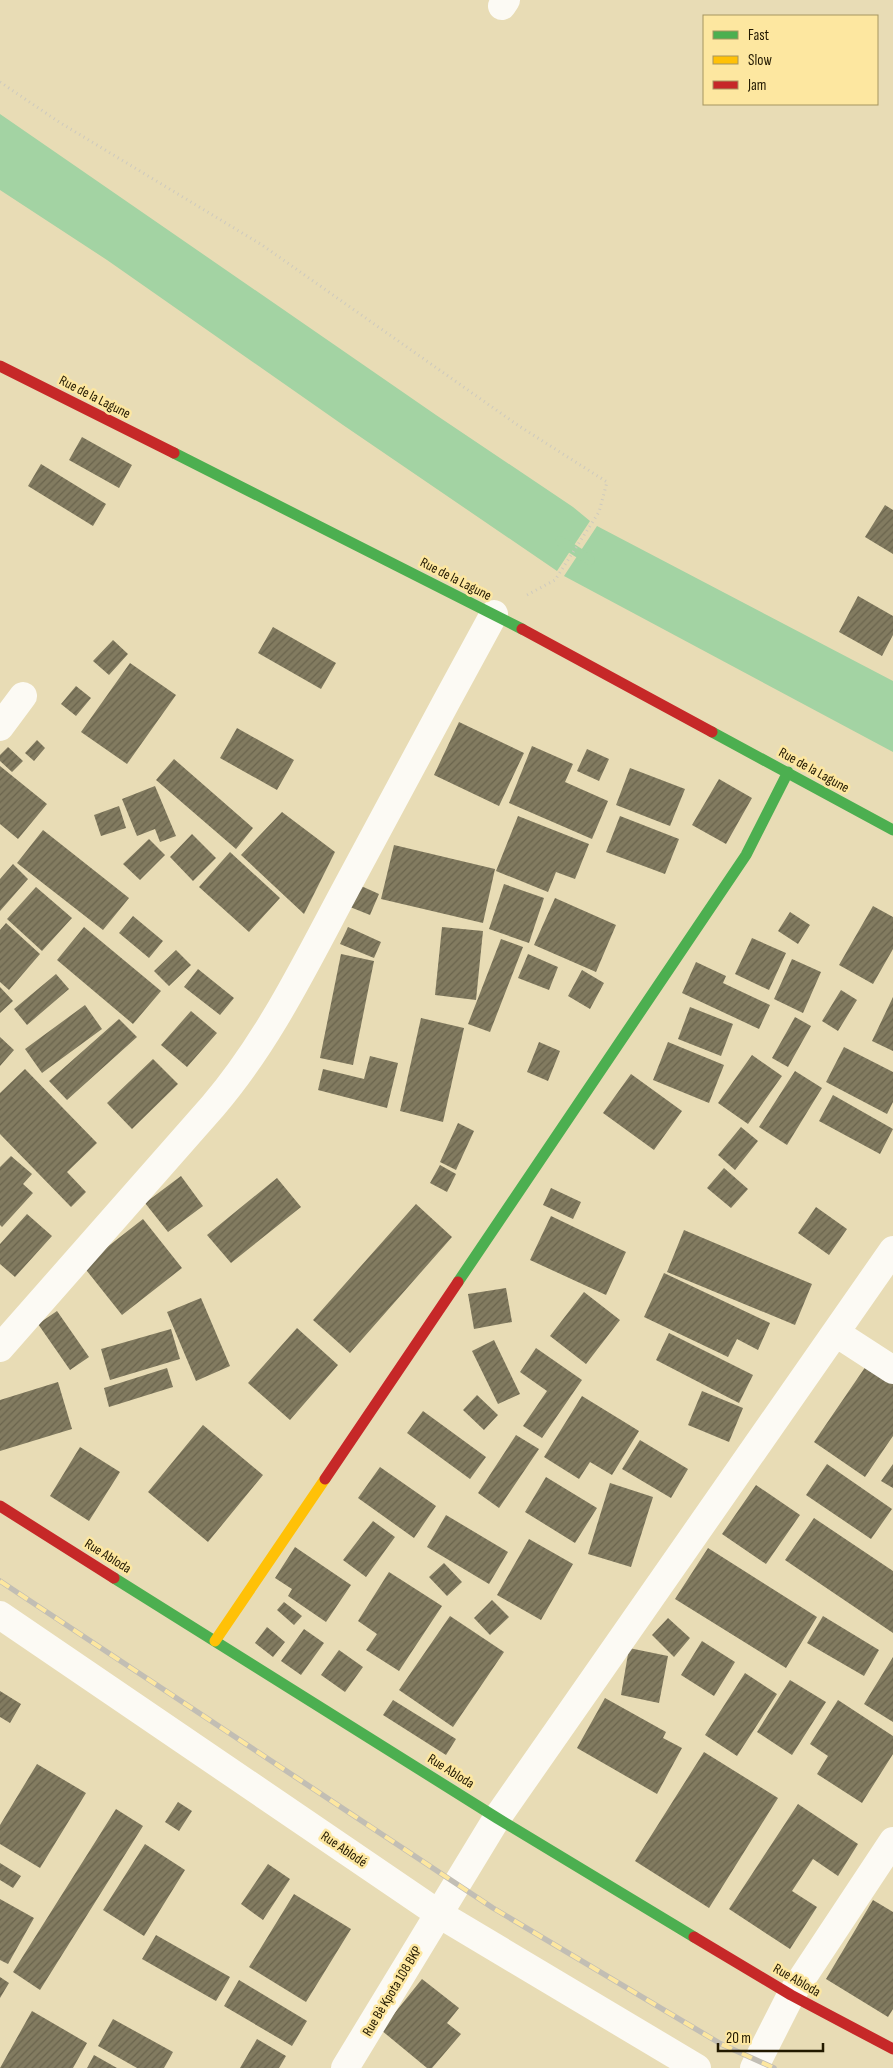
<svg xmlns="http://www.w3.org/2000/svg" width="893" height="2068" viewBox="0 0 893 2068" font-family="'Sofia Sans Condensed',sans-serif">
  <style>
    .water { fill: #a3d3a3 }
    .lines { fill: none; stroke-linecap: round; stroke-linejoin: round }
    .stream { stroke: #a3d3a3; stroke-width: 10 }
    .building { fill: url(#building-hatch) }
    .path { stroke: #cecabe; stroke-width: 3; stroke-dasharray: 1 4; stroke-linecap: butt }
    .street { stroke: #fcfaf4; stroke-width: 28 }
    .fast { stroke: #4caf50; stroke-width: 11 }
    .slow { stroke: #ffc107; stroke-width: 11 }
    .jam { stroke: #c62828; stroke-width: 11 }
    .rail-casing { stroke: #c2beb4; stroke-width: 5.5 }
    .rail { stroke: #fde7a0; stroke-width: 4; stroke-dasharray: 11; stroke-linecap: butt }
    .labels { text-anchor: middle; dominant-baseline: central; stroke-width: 5; stroke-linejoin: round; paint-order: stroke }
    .street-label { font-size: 14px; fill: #221900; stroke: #fde7a0 }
  </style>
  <defs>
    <pattern id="building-hatch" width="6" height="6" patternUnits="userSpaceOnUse" patternTransform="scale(1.25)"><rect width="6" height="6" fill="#827b60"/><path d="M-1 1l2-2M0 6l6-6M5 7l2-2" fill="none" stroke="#6a644d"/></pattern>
  </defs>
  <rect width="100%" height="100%" fill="#e8dcb5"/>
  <path class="water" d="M0 114 436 415 573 507 590 521 557 571 343 425 107 260 0 190Z
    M597 526 893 681V752L564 576Z"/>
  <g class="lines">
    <path class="stream" d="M560 541 590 560"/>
  </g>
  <path class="building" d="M82 437 132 465 119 488 69 460Z
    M41 464 106 504 93 526 28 486Z
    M885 505 893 510V554L865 537Z
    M858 596 893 616V635L882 656 839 632Z
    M273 627 336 663 321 689 258 653Z
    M113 640 128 654 109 675 93 661Z
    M130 663 176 695 127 764 81 732Z
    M76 686 91 698 76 716 61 704Z
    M459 722 524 753 499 806 434 775Z
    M237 728 294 760 277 790 220 758Z
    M37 740 45 748 34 761 25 753Z
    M532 746 573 764 565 782 608 801 592 839 509 803Z
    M8 747 23 761 12 772 0 761V755Z
    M587 749 609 759 599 781 577 771Z
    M174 759 253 828 236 849 156 780Z
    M0 766 47 804 18 839 0 824Z
    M630 768 685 789 670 826 616 805Z
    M719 779 752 798 726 844 692 825Z
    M155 786 176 836 160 842 155 829 137 836 122 799Z
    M119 806 126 828 101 836 94 815Z
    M282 812 335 852 304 914 241 855Z
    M518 816 589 844 575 879 556 872 548 892 496 871Z
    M620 816 679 839 665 874 606 852Z
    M43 830 129 898 103 930 17 863Z
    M192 834 216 858 193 881 170 857Z
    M149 839 165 855 140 880 123 864Z
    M394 845 495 869 483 923 381 899Z
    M230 852 280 898 249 932 199 887Z
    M13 864 28 879 0 911V879Z
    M504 884 544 898 529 943 489 929Z
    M359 885 379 894 370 915 350 907Z
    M36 887 72 918 42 951 7 919Z
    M555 898 616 925 596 972 534 945Z
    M873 906 893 917V949L873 984 839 965Z
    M790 912 810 925 798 944 778 931Z
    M133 916 163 941 149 958 119 933Z
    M6 923 40 954 9 990 0 982V930Z
    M84 927 161 991 133 1024 57 960Z
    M348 927 381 942 374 958 340 944Z
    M442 927 483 931 476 1000 435 995Z
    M752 938 786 953 769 990 735 974Z
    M501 939 523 947 490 1032 468 1024Z
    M176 950 191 965 169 986 154 971Z
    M341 954 374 961 353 1065 320 1058Z
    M528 954 558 967 549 990 518 978Z
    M792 959 821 972 803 1013 774 999Z
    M696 962 726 976 723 983 770 1005 759 1029 682 993Z
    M198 969 234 998 220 1015 184 987Z
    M582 970 604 983 590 1009 568 996Z
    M56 974 69 989 27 1025 14 1009Z
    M0 987 13 1001 0 1013Z
    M841 990 857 1000 838 1031 822 1021Z
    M893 997V1051L872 1041Z
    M85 1005 102 1029 42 1073 25 1049Z
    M690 1007 733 1024 721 1056 678 1039Z
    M191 1011 217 1033 187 1067 161 1045Z
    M795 1017 811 1026 788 1067 772 1058Z
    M421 1018 464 1028 443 1122 400 1111Z
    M119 1019 137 1037 67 1100 49 1081Z
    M0 1037 14 1050 0 1066Z
    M539 1042 560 1051 548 1081 527 1072Z
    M668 1042 724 1065 709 1103 653 1080Z
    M844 1047 893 1072V1102L887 1114 826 1082Z
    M752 1055 782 1076 748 1124 718 1103Z
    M370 1056 398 1063 387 1108 318 1090 323 1069 364 1079Z
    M153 1059 178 1084 132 1129 107 1103Z
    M25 1069 97 1143 67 1172 86 1192 71 1207 0 1134V1093Z
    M795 1071 822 1088 787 1145 759 1127Z
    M631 1074 682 1111 654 1150 603 1113Z
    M833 1095 893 1129 880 1154 819 1121Z
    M458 1123 474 1131 456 1170 440 1162Z
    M741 1127 758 1141 735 1170 718 1155Z
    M11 1156 32 1174 23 1184 33 1193 2 1227 0 1225V1167Z
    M440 1165 456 1174 447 1192 430 1183Z
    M724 1168 748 1189 731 1208 707 1188Z
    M181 1176 203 1206 168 1232 145 1203Z
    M277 1178 301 1207 231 1263 207 1235Z
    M551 1188 581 1202 573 1219 543 1205Z
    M416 1204 452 1237 350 1353 313 1320Z
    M816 1207 847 1229 829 1255 798 1233Z
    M27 1214 52 1236 15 1277 0 1264V1244Z
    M551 1216 626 1252 606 1295 530 1260Z
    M143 1219 182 1268 122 1315 83 1266Z
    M684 1230 812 1284 795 1325 667 1272Z
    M664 1273 770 1323 758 1350 737 1339 728 1357 644 1317Z
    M506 1288 512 1322 474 1329 468 1294Z
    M584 1292 620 1320 586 1364 550 1336Z
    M201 1298 230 1366 196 1381 167 1312Z
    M57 1311 89 1357 70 1370 38 1324Z
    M297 1328 338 1365 290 1420 248 1383Z
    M171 1329 180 1359 110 1380 101 1349Z
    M669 1333 753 1375 739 1403 656 1360Z
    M494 1340 520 1394 498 1404 472 1351Z
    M536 1348 582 1380 542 1438 523 1426 547 1391 520 1372Z
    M868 1363 893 1379V1436L865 1477 814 1442Z
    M167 1368 173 1387 109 1407 104 1388Z
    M58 1382 72 1429 0 1451V1400Z
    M702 1391 743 1408 729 1442 688 1425Z
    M477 1395 498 1415 484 1430 463 1410Z
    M582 1396 639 1431 612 1475 590 1462 579 1479 544 1457Z
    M423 1411 486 1457 470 1479 407 1433Z
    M203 1425 263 1475 208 1542 148 1492Z
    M516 1435 539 1449 499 1508 478 1493Z
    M640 1440 688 1469 671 1498 622 1469Z
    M80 1447 120 1472 89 1521 50 1496Z
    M827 1464 892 1509 871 1539 806 1495Z
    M893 1464V1488L881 1481Z
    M380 1467 436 1506 414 1538 358 1498Z
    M546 1477 597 1508 575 1543 525 1512Z
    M610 1483 653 1497 631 1567 588 1554Z
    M756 1485 800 1515 766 1564 722 1534Z
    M446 1515 508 1552 489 1584 427 1547Z
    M814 1518 893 1571V1633L785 1560Z
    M373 1521 395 1537 366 1577 343 1560Z
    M529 1539 573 1564 541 1620 497 1595Z
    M295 1547 351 1585 326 1622 288 1596 292 1589 275 1578Z
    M708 1548 817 1617 786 1668 675 1599Z
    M444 1563 462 1582 447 1596 429 1577Z
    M389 1572 442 1606 399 1671 366 1650 377 1634 358 1621Z
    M492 1600 509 1617 490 1635 474 1618Z
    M284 1602 302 1616 294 1625 277 1610Z
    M450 1616 504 1652 453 1727 399 1690Z
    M823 1616 879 1650 864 1676 807 1643Z
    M668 1618 690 1638 674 1657 652 1635Z
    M267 1627 285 1642 273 1657 255 1643Z
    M304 1629 324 1643 301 1675 281 1661Z
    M702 1641 735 1662 714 1696 681 1675Z
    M629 1648 668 1656 659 1703 621 1695Z
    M339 1650 363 1667 345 1692 321 1675Z
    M893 1657V1722L864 1704Z
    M745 1673 777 1694 737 1756 705 1735Z
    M790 1680 826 1702 792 1755 757 1732Z
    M0 1691 21 1704 10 1723 0 1717Z
    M605 1698 666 1732 663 1738 682 1748 657 1794 577 1748Z
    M393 1700 456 1739 446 1755 383 1715Z
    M838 1700 893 1736V1754L862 1803 817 1774 828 1756 810 1744Z
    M704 1752 778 1798 709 1908 635 1861Z
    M37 1764 86 1793 40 1868 0 1844V1825Z
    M178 1802 192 1811 179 1831 165 1822Z
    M798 1804 858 1844 838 1876 813 1859 792 1891 817 1907 790 1949 729 1909Z
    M116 1809 143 1826 40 1990 13 1972Z
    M145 1844 185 1870 144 1936 103 1910Z
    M0 1863 21 1876 13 1888 0 1880Z
    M268 1864 290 1879 263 1920 241 1904Z
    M294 1894 351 1929 306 2002 249 1967Z
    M0 1899 34 1918 8 1964 0 1960Z
    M873 1900 893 1912V2009L888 2017 826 1979Z
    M156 1935 230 1977 216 2001 142 1959Z
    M0 1977 9 1983 0 1998Z
    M422 1979 459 2008 447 2023 461 2034 432 2068H427L381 2030Z
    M239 1980 307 2021 292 2046 224 2006Z
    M32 2011 87 2043 73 2068H0Z
    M113 2019 173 2052 164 2068H137L98 2046Z
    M257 2039 286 2056 279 2068H240Z
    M94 2055 117 2068H87Z"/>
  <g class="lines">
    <path class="path" d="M0 82 59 122 262 245 519 426 607 482 599 512 555 580 527 595"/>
    <path class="street" d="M502 6 506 0
      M0 727 23 696
      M836 1333 893 1370
      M0 1348 213 1106C267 1043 304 967 343 894 393 801 443 707 494 614
      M0 1615 439 1914 697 2068
      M345 2068 497 1818 893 1250
      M754 2068 791 1995 893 1841"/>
    <path class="fast" d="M174 453 522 629
      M712 732 893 830
      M458 1282 746 855 788 772
      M114 1578 497 1818 694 1937"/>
    <path class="slow" d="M215 1641 325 1479"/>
    <path class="jam" d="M0 366 174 453
      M522 629 712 732
      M325 1479 458 1282
      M0 1506 114 1578
      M694 1937 791 1995 893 2049"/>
    <g class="rail-casing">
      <path id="rail" d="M0 1581 493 1908 721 2044 774 2068"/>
    </g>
    <use href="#rail" class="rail"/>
  </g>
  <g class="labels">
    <g class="street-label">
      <text transform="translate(95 397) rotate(27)">Rue de la Lagune</text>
      <text transform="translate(456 579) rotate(27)">Rue de la Lagune</text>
      <text transform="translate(814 770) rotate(29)">Rue de la Lagune</text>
      <text transform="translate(108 1556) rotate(32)">Rue Abloda</text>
      <text transform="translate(451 1771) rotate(32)">Rue Abloda</text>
      <text transform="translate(344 1849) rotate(34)">Rue Ablodé</text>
      <text transform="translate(797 1980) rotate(30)">Rue Abloda</text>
      <text transform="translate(392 1991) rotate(-59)">Rue Bè Kpota 108 BKP</text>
    </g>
  </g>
  <rect x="703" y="15" width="175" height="90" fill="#fde7a0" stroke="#a59560"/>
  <rect x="713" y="31" width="25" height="8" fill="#4caf50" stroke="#a59560"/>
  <text x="748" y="40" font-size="15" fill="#221900">Fast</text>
  <rect x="713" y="56" width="25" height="8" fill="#ffc107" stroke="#a59560"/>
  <text x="748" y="65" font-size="15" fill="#221900">Slow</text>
  <rect x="713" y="81" width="25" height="8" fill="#c62828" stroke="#a59560"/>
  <text x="748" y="90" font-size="15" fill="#221900">Jam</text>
  <path d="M718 2043v8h105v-8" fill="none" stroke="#221900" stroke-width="2.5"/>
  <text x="726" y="2043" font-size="15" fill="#221900" stroke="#fde7a0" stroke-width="4" paint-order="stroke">20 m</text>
</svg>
